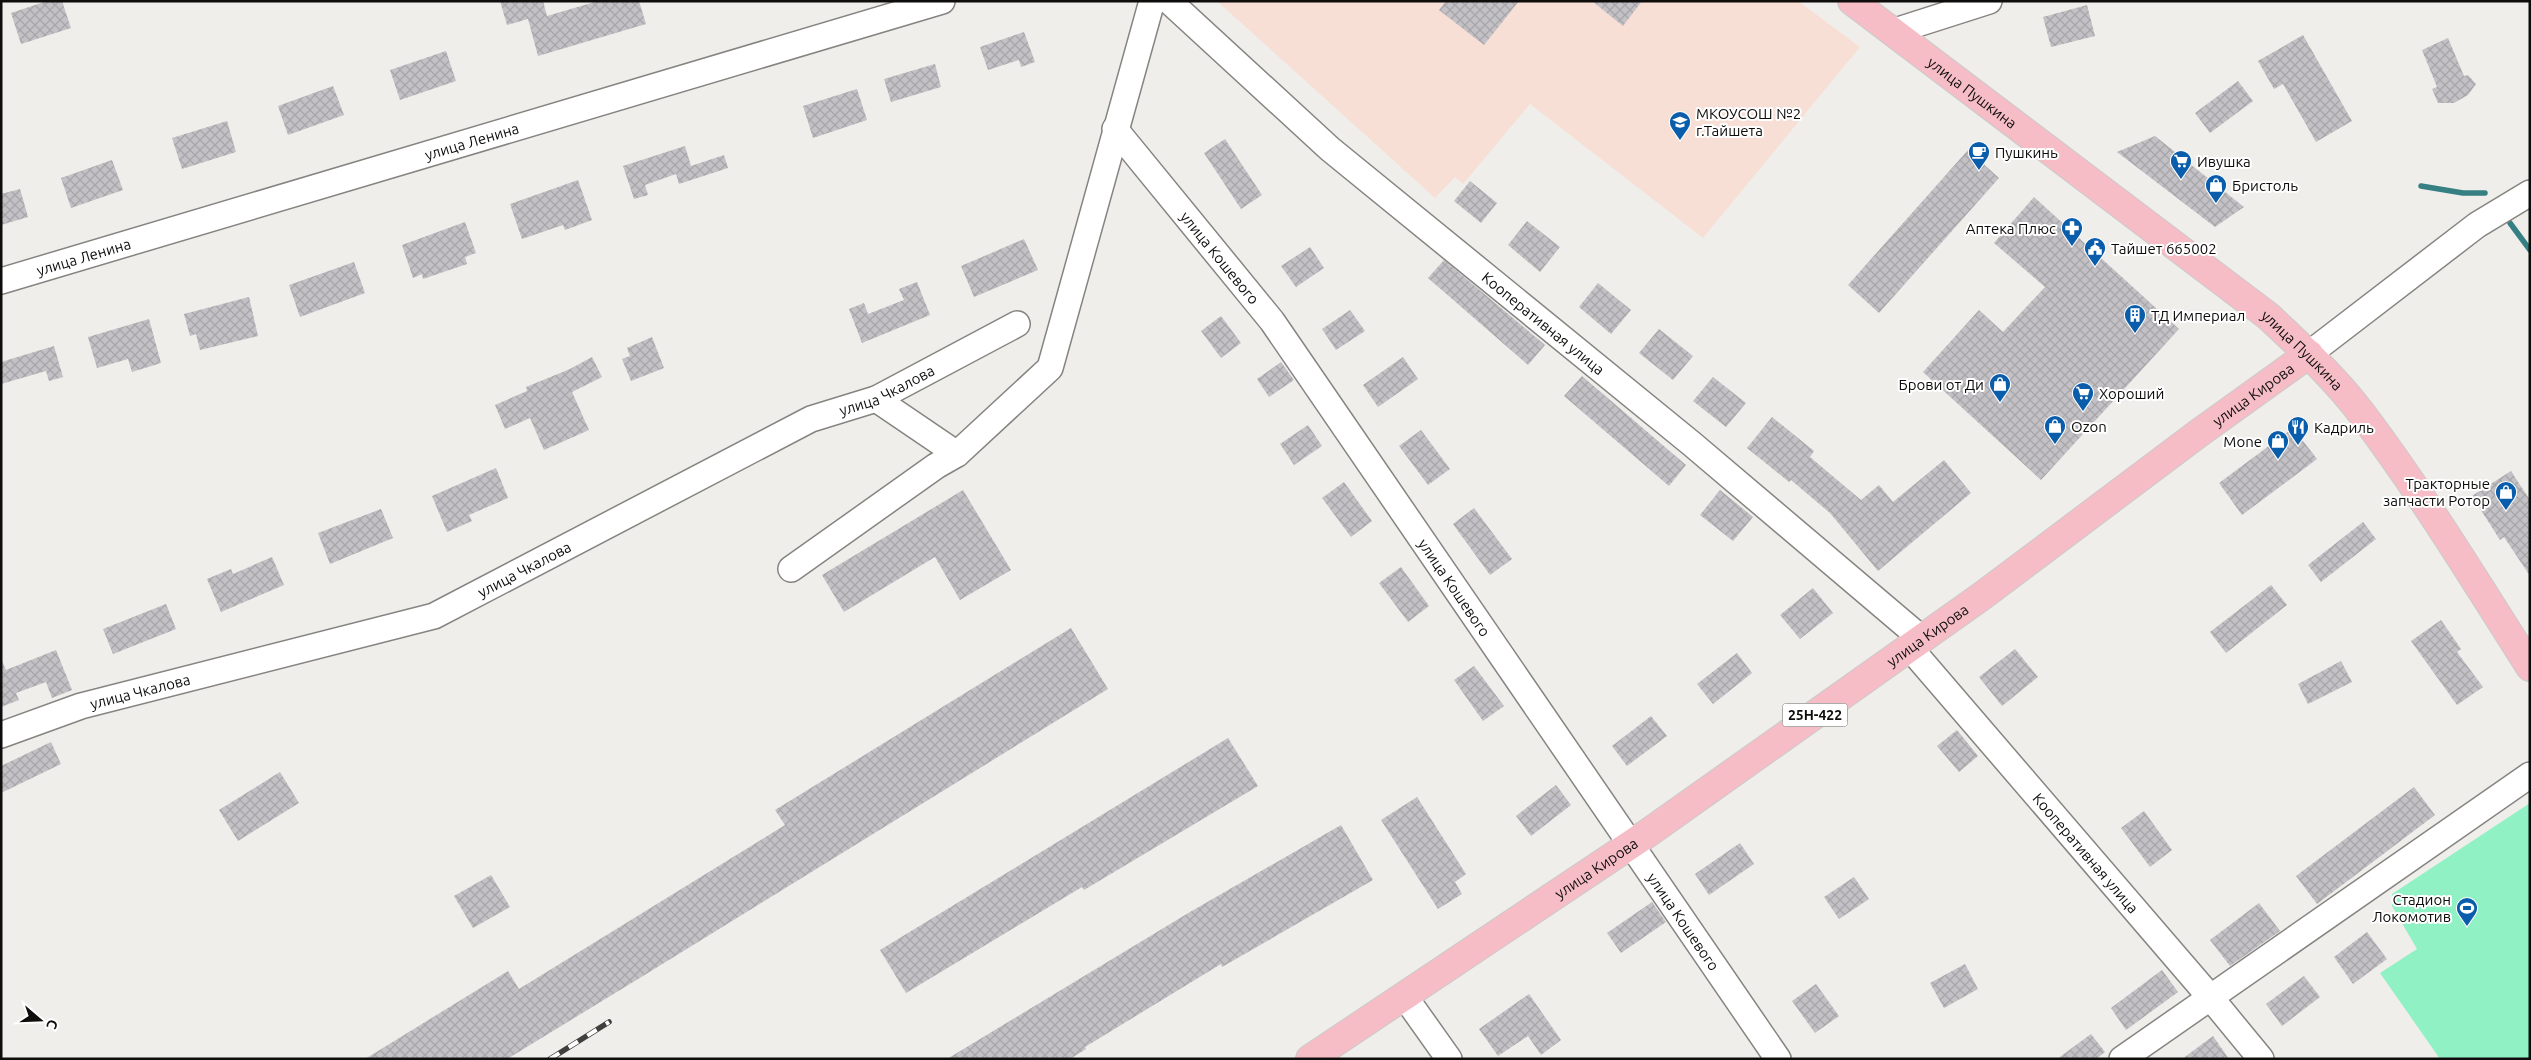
<svg xmlns="http://www.w3.org/2000/svg" width="2531" height="1060" viewBox="0 0 2531 1060" font-family="Ubuntu,sans-serif">
  <style>
    .education { fill: #f7dfd5 }
    .grass { fill: #90f1c4 }
    .lines { fill: none; stroke-linecap: round; stroke-linejoin: round }
    .stream { stroke: #367f82; stroke-width: 5.5 }
    .building { fill: url(#building-cross-hatch) }
    .minor-casing { stroke: #868480; stroke-width: 28 }
    .major-casing { stroke: #cacaca; stroke-width: 30 }
    .minor { stroke: #fff; stroke-width: 25 }
    .major { stroke: #f7bdc7; stroke-width: 28 }
    .rail-casing { stroke: #403f3d; stroke-width: 5.5 }
    .rail { stroke: #fff; stroke-width: 4; stroke-dasharray: 11; stroke-linecap: butt }
    .labels { text-anchor: middle; dominant-baseline: central; stroke-width: 4; stroke-linejoin: round; paint-order: stroke }
    .shield { fill: #fff; stroke: #565655; stroke-width: 1 }
    .shield-label { font-size: 14px; font-weight: bold; fill: #0e0d0c }
    .street-label { font-size: 15px; fill: #0e0d0c; stroke: #fff }
    .poi-label { font-size: 15px; fill: #0e0d0c; stroke: #fff; text-anchor: start }
  </style>
  <defs>
    <pattern id="building-cross-hatch" width="8" height="8" patternUnits="userSpaceOnUse" patternTransform="scale(1.25)"><rect width="8" height="8" fill="#c3c1c5"/><path d="M0 0l8 8M0 8l8-8" fill="none" stroke="#a6a5a8"/></pattern>
  </defs>
  <rect width="100%" height="100%" fill="#f0eeea"/>
  <path class="education" d="M1217 1H1798L1860 47 1703 238 1530 104 1463 184 1455 177 1435 198Z"/>
  <path class="grass" d="M2530 803V1059H2440L2380 973 2417 949 2392 906V894Z"/>
  <g class="lines">
    <path class="stream" d="M2421 186 2463 193H2485
      M2510 223 2530 250"/>
  </g>
  <path class="building" d="M47 1H62L71 28 21 44 11 13Z
    M500 1H543L547 16 598 1H639L646 24 538 56 528 19 507 25Z
    M1446 1H1519L1484 45 1439 10Z
    M1592 1H1642L1623 26Z
    M2087 5 2095 36 2051 47 2043 17Z
    M1024 32 1035 62 1021 67 1019 60 988 70 980 47Z
    M2303 35 2352 121 2316 142 2283 84 2274 89 2258 61Z
    M2448 38 2464 76 2468 75 2476 84 2468 95 2454 103H2438L2432 89 2437 87 2422 50Z
    M446 51 456 81 400 100 390 70Z
    M935 64 941 87 891 102 884 79Z
    M2238 81 2253 101 2210 133 2195 113Z
    M333 86 344 115 288 135 278 106Z
    M857 89 867 120 813 138 803 106Z
    M227 121 236 152 182 169 172 138Z
    M2155 136 2244 207 2215 227 2117 152Z
    M1225 139 1262 195 1241 209 1204 153Z
    M685 146 691 166 724 155 728 168 679 184 676 174 645 185 648 195 634 199 623 166Z
    M1968 150 1999 178 1879 313 1848 285Z
    M112 160 123 190 71 208 61 178Z
    M578 180 592 220 565 230 563 225 522 239 510 204Z
    M1470 181 1497 203 1481 223 1454 201Z
    M20 189 28 217 1 225V194Z
    M2034 197 2179 329 2041 480 1923 372 1979 310 2003 332 2045 287 1994 243Z
    M1527 221 1560 247 1540 272 1508 245Z
    M465 222 476 253 465 257 467 264 423 279 422 274 413 278 402 245Z
    M1024 239 1038 270 974 297 961 266Z
    M1310 247 1324 268 1296 287 1281 266Z
    M1444 260 1545 345 1528 365 1428 278Z
    M354 262 365 293 300 317 289 285Z
    M917 282 930 315 862 343 849 309 864 303 868 314 904 300 899 289Z
    M1598 283 1631 310 1611 334 1579 307Z
    M249 297 258 336 200 350 196 334 190 336 184 314Z
    M1350 310 1365 331 1336 350 1322 329Z
    M1221 316 1241 343 1221 358 1201 331Z
    M149 319 161 363 132 372 128 359 97 368 88 337Z
    M1659 329 1693 356 1673 380 1639 353Z
    M652 337 664 368 631 381 622 359 630 356 627 348Z
    M54 346 63 377 49 381 46 371 1 384V362Z
    M592 357 602 377 572 392 589 430 544 450 530 418 505 429 495 405 527 391 526 387 570 369Z
    M1403 357 1418 379 1378 407 1363 385Z
    M1281 362 1294 380 1269 397 1257 379Z
    M1582 376 1686 465 1669 486 1564 396Z
    M1713 377 1746 403 1726 427 1693 401Z
    M1772 417 1814 451 1810 457 1861 500 1879 485 1893 502 1944 460 1971 493 1878 571 1830 513 1791 480 1789 482 1747 448Z
    M1308 425 1322 446 1294 465 1280 444Z
    M2293 428 2317 459 2242 515 2219 483Z
    M1421 430 1450 469 1428 485 1399 446Z
    M496 468 508 498 469 515 472 521 447 532 432 496Z
    M2511 471 2530 500V576L2504 537 2500 540 2472 496Z
    M1344 482 1372 521 1351 537 1322 498Z
    M963 490 1011 570 960 600 935 557 844 612 822 575Z
    M1720 490 1753 517 1733 541 1700 515Z
    M1474 508 1512 559 1490 575 1453 524Z
    M381 509 393 538 330 564 318 533Z
    M2363 522 2376 539 2321 582 2308 565Z
    M272 557 284 585 221 612 207 579 231 569 233 574Z
    M1401 567 1429 606 1408 622 1379 583Z
    M2271 585 2287 605 2226 653 2210 632Z
    M1813 588 1833 613 1800 639 1780 615Z
    M166 604 176 629 113 654 103 629Z
    M2441 620 2461 649 2457 652 2483 687 2457 705 2411 641Z
    M1071 628 1108 689 643 976 507 1059H365L508 971 519 989 785 825 775 810Z
    M2015 649 2038 677 2002 706 1979 677Z
    M56 650 72 690 52 698 46 682 16 693 19 700 1 707V659L6 670Z
    M1737 653 1752 673 1713 704 1697 684Z
    M2341 661 2352 682 2308 704 2298 684Z
    M1474 666 1504 706 1483 721 1454 680Z
    M1651 716 1667 736 1627 766 1612 746Z
    M1957 730 1978 756 1959 772 1937 746Z
    M1228 738 1258 786 1084 890 1082 887 906 993 880 950Z
    M51 742 61 764 1 793V766Z
    M280 772 299 803 238 841 219 810Z
    M1556 785 1571 805 1531 836 1516 816Z
    M2414 787 2435 815 2317 904 2296 876Z
    M1417 797 1466 874 1455 882 1462 894 1438 909 1381 820Z
    M2144 811 2172 850 2150 867 2121 828Z
    M1341 825 1373 880 1222 967 1221 964 1085 1047 1086 1049 1070 1059H947L1190 912Z
    M1740 843 1754 864 1709 895 1695 874Z
    M491 875 510 907 473 928 454 896Z
    M1854 877 1869 899 1839 919 1824 897Z
    M1652 902 1666 922 1621 953 1607 933Z
    M2259 903 2280 931 2230 966 2210 940Z
    M2367 932 2387 959 2353 984 2334 957Z
    M1965 964 1978 989 1944 1008 1930 983Z
    M2162 970 2178 992 2126 1030 2111 1008Z
    M2304 976 2320 997 2282 1026 2266 1004Z
    M1816 984 1839 1016 1815 1033 1792 1001Z
    M1529 994 1561 1040 1541 1055 1528 1036 1498 1056 1479 1029Z
    M2091 1034 2105 1052 2096 1059H2057Z
    M2213 1036 2229 1059H2182Z"/>
  <g class="lines">
    <g class="minor-casing">
      <g id="minor">
        <path id="s1" d="M1169 1 1330 149 1692 444 1922 639"/>
        <path d="M1892 32 1989 1"/>
        <path id="s2" d="M1115 129 1272 321 1778 1059"/>
        <path id="s3" d="M1 281 942 1"/>
        <path d="M2309 354 2477 225 2530 193"/>
        <path d="M876 399 957 454"/>
        <path d="M791 569 936 466 957 454 1050 368 1152 1"/>
        <path id="s4" d="M1910 648 2210 997 2261 1059"/>
        <path id="s5" d="M1 735 81 706 434 616 811 419 876 399 1017 324"/>
        <path d="M1405 997 1449 1059"/>
        <path d="M2122 1059 2530 775"/>
      </g>
    </g>
    <g class="major-casing">
      <g id="major">
        <path id="s6" d="M1852 1 2268 316C2301 347 2335 378 2362 414 2423 495 2476 582 2530 667"/>
        <path id="s7" d="M1310 1059 1648 833 1982 596 2199 433 2309 354"/>
      </g>
    </g>
    <use href="#minor" class="minor"/>
    <use href="#major" class="major"/>
    <g class="rail-casing">
      <path id="rail" d="M550 1059 609 1022"/>
    </g>
    <use href="#rail" class="rail"/>
  </g>
  <defs>
    <g id="school-pin" transform="scale(1.125)"><path d="M0 17L-7.5 6A9.5 9.5 0 1 1 7.5 6Z" fill="#0a5dab" stroke="#fff"/><path d="M0-5L7-2L0 1L-7-2ZM-4 1L0 2.5L4 1V4Q0 6-4 4Z" fill="#fff"/></g>
    <g id="cafe-pin" transform="scale(1.125)"><path d="M0 17L-7.5 6A9.5 9.5 0 1 1 7.5 6Z" fill="#0a5dab" stroke="#fff"/><path d="M-5.5-4.5H6V0H3Q3 3.5 0 3.5H-2.5Q-5.5 3.5-5.5 0ZM3-3.2v2h1.7v-2ZM-6 4.5H4V6H-6Z" fill="#fff"/></g>
    <g id="supermarket-pin" transform="scale(1.125)"><path d="M0 17L-7.5 6A9.5 9.5 0 1 1 7.5 6Z" fill="#0a5dab" stroke="#fff"/><path d="M-6-5.5h2.5l.6 2H6L4.5 2H-2.5L-4.4-4H-6ZM-1.5 3.2a1.3 1.3 0 1 0 .1 0ZM3 3.2a1.3 1.3 0 1 0 .1 0Z" fill="#fff"/></g>
    <g id="shop-pin" transform="scale(1.125)"><path d="M0 17L-7.5 6A9.5 9.5 0 1 1 7.5 6Z" fill="#0a5dab" stroke="#fff"/><path d="M-5-2.5h2.3a2.7 3.5 0 0 1 5.4 0H5L5.5 6h-11ZM-1.5-2.5h3a1.5 2.3 0 0 0-3 0Z" fill="#fff"/></g>
    <g id="pharmacy-pin" transform="scale(1.125)"><path d="M0 17L-7.5 6A9.5 9.5 0 1 1 7.5 6Z" fill="#0a5dab" stroke="#fff"/><path d="M-2-6h4v4h4v4h-4v4h-4v-4h-4v-4h4Z" fill="#fff"/></g>
    <g id="civic-pin" transform="scale(1.125)"><path d="M0 17L-7.5 6A9.5 9.5 0 1 1 7.5 6Z" fill="#0a5dab" stroke="#fff"/><path d="M-.6-6.5H3V-4.5H.6V-3L4-1V1h2V6H-6V1h2V-1L-.6-3ZM-1.2 2.5V6h2.4V2.5Z" fill="#fff"/></g>
    <g id="building-pin" transform="scale(1.125)"><path d="M0 17L-7.5 6A9.5 9.5 0 1 1 7.5 6Z" fill="#0a5dab" stroke="#fff"/><path d="M-4-6H4V6H1V3H-1V6H-4ZM-2.5-4.3h1.7v1.8h-1.7ZM.8-4.3h1.7v1.8H.8ZM-2.5-1h1.7V.8h-1.7ZM.8-1h1.7V.8H.8Z" fill="#fff"/></g>
    <g id="restaurant-pin" transform="scale(1.125)"><path d="M0 17L-7.5 6A9.5 9.5 0 1 1 7.5 6Z" fill="#0a5dab" stroke="#fff"/><path d="M-5-6h1v4h1v-4h1v4h1v-4h1v5L-1.5 .5V6h-2V.5L-5-1ZM5-6V6H3V1.5H1.5Q1.5-4 5-6Z" fill="#fff"/></g>
    <g id="stadium-pin" transform="scale(1.125)"><path d="M0 17L-7.5 6A9.5 9.5 0 1 1 7.5 6Z" fill="#0a5dab" stroke="#fff"/><path d="M0-5a6.5 5 0 1 0 0 10a6.5 5 0 1 0 0-10ZM-3.5-1.8h7v3.6h-7Z" fill="#fff"/></g>
  </defs>
  <g fill-rule="evenodd">
    <use href="#school-pin" x="1680" y="122"/>
    <use href="#cafe-pin" x="1979" y="152"/>
    <use href="#supermarket-pin" x="2181" y="161"/>
    <use href="#shop-pin" x="2216" y="185"/>
    <use href="#pharmacy-pin" x="2072" y="228"/>
    <use href="#civic-pin" x="2095" y="248"/>
    <use href="#building-pin" x="2135" y="315"/>
    <use href="#shop-pin" x="2000" y="384"/>
    <use href="#supermarket-pin" x="2083" y="393"/>
    <use href="#shop-pin" x="2055" y="426"/>
    <use href="#restaurant-pin" x="2298" y="427"/>
    <use href="#shop-pin" x="2278" y="441"/>
    <use href="#shop-pin" x="2506" y="492"/>
    <use href="#stadium-pin" x="2467" y="908"/>
  </g>
  <g class="labels">
    <rect class="shield" x="1782.5" y="703.5" width="65" height="23" rx="4"/>
    <g class="shield-label">
      <text x="1815" y="715">25Н-422</text>
    </g>
    <g class="street-label">
      <text stroke="none"><textPath href="#s6" startOffset="151">улица Пушкина</textPath></text>
      <text stroke="none"><textPath href="#s3" startOffset="491">улица Ленина</textPath></text>
      <text stroke="none"><textPath href="#s3" startOffset="86">улица Ленина</textPath></text>
      <text stroke="none"><textPath href="#s2" startOffset="166">улица Кошевого</textPath></text>
      <text stroke="none"><textPath href="#s1" startOffset="494">Кооперативная улица</textPath></text>
      <text stroke="none"><textPath href="#s6" startOffset="570">улица Пушкина</textPath></text>
      <text stroke="none"><textPath href="#s5" startOffset="956">улица Чкалова</textPath></text>
      <text stroke="none"><textPath href="#s7" startOffset="1154">улица Кирова</textPath></text>
      <text stroke="none"><textPath href="#s5" startOffset="551">улица Чкалова</textPath></text>
      <text stroke="none"><textPath href="#s2" startOffset="571">улица Кошевого</textPath></text>
      <text stroke="none"><textPath href="#s7" startOffset="749">улица Кирова</textPath></text>
      <text stroke="none"><textPath href="#s5" startOffset="146">улица Чкалова</textPath></text>
      <text stroke="none"><textPath href="#s4" startOffset="270">Кооперативная улица</textPath></text>
      <text stroke="none"><textPath href="#s7" startOffset="344">улица Кирова</textPath></text>
      <text stroke="none"><textPath href="#s2" startOffset="976">улица Кошевого</textPath></text>
    </g>
    <g class="poi-label">
      <text x="1696" y="113">МКОУСОШ №2<tspan x="1696" dy="17">г.Тайшета</tspan></text>
      <text x="1995" y="152">Пушкинь</text>
      <text x="2197" y="161">Ивушка</text>
      <text x="2232" y="185">Бристоль</text>
      <text x="2056" y="228" text-anchor="end">Аптека Плюс</text>
      <text x="2111" y="248">Тайшет 665002</text>
      <text x="2151" y="315">ТД Империал</text>
      <text x="1984" y="384" text-anchor="end">Брови от Ди</text>
      <text x="2099" y="393">Хороший</text>
      <text x="2071" y="426">Ozon</text>
      <text x="2314" y="427">Кадриль</text>
      <text x="2262" y="441" text-anchor="end">Mone</text>
      <text x="2490" y="483" text-anchor="end">Тракторные<tspan x="2490" dy="17">запчасти Ротор</tspan></text>
      <text x="2451" y="899" text-anchor="end">Стадион<tspan x="2451" dy="17">Локомотив</tspan></text>
    </g>
  </g>
  <rect width="2531" height="1060" fill="none" stroke="#0e0d0c" stroke-width="5"/>
  <g transform="translate(40 1020) rotate(109)" stroke="#ffffff" stroke-width="4" paint-order="stroke">
  <path d="M0-4L9 19L0 12L-9 19Z" fill="#0e0d0c"/>
  <text y="-8" font-size="14" font-weight="bold" text-anchor="middle" fill="#0e0d0c">С</text>
  </g>
</svg>
